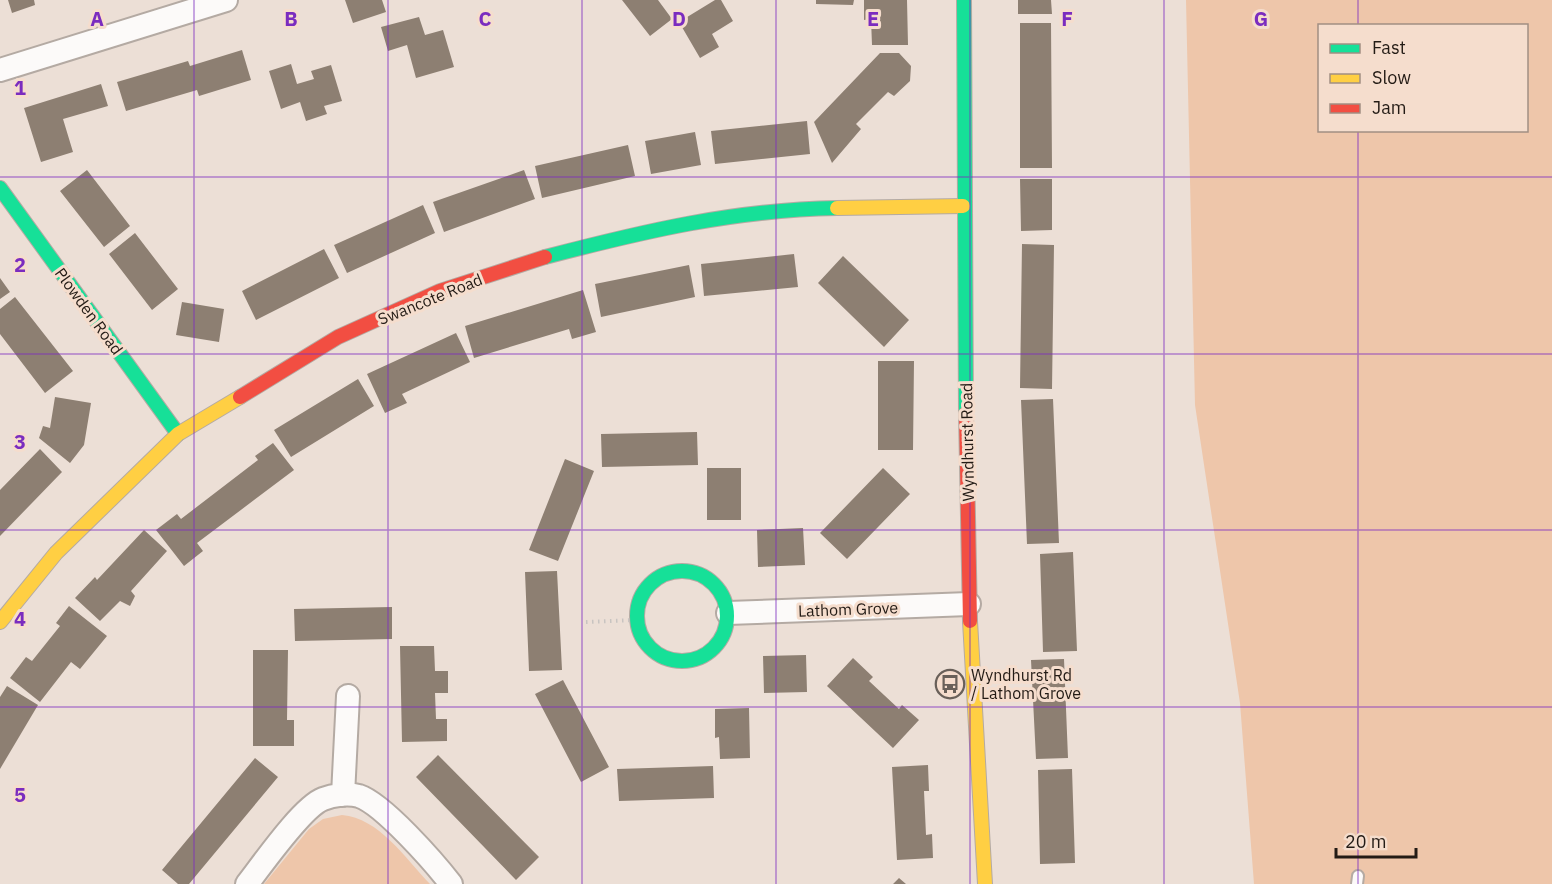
<svg xmlns="http://www.w3.org/2000/svg" width="1552" height="884" viewBox="0 0 1552 884" font-family="'IBM Plex Sans',sans-serif">
  <style>
    .green { fill: #eec6aa; fill-rule: evenodd }
    .building { fill: #8d7f72 }
    .lines { fill: none; stroke-linecap: round; stroke-linejoin: round }
    .lane-casing { stroke: #b4aaa3; stroke-width: 14 }
    .street-casing { stroke: #b4aaa3; stroke-width: 26 }
    .fast-casing { stroke: #b4aaa3; stroke-width: 16 }
    .slow-casing { stroke: #b4aaa3; stroke-width: 16 }
    .jam-casing { stroke: #b4aaa3; stroke-width: 16 }
    .path { stroke: #c8c4c1; stroke-width: 4; stroke-dasharray: 1.5 4.5; stroke-linecap: butt }
    .lane { stroke: #fcfaf9; stroke-width: 10 }
    .street { stroke: #fcfaf9; stroke-width: 22 }
    .fast { stroke: #16e098; stroke-width: 14 }
    .slow { stroke: #ffcf43; stroke-width: 14 }
    .jam { stroke: #f24e42; stroke-width: 14 }
    .grid { fill: none; stroke: #7b2cbf; stroke-width: 1.5; stroke-opacity: 0.55 }
    .labels { text-anchor: middle; dominant-baseline: central; stroke-width: 6; stroke-linejoin: round; paint-order: stroke }
    .street-label { font-size: 16px; fill: #231b15; stroke: #f5ddcd }
    .poi-label { font-size: 16px; fill: #231b15; stroke: #f5ddcd; text-anchor: start }
    .grid-label { font-size: 20px; text-anchor: middle; font-weight: bold; fill: #7b2cbf; stroke: #f5ddcd; stroke-width: 6; stroke-linejoin: round; paint-order: stroke }
  </style>
  <rect width="100%" height="100%" fill="#ecdfd6"/>
  <path class="green" d="M1186 0H1552V884H1254L1240 703 1195 405ZM1320 26H1526V130H1320Z
    M342 815C379 818 405 858 430 884H264L309 829 323 819Z"/>
  <path class="building" d="M8 0H34L35 5 12 13Z
    M345 0H382L386 12 353 23Z
    M622 0H658L672 19 650 36Z
    M715 0H721L733 21 712 34 719 47 700 58 679 22Z
    M816 0H854L853 5 816 4Z
    M864 0H907L908 45H872L871 19 864 20Z
    M1018 0H1051L1052 14H1018Z
    M419 17 425 35 443 30 454 67 416 78 407 45 388 51 381 27Z
    M1020 23H1051L1052 168H1020Z
    M242 50 251 80 199 96 197 90 126 111 117 82 188 61 190 66Z
    M880 53H899L911 66 910 81 894 96 888 92 856 124 861 129 832 163 814 122Z
    M291 64 297 84 314 79 311 71 331 65 342 101 324 106 327 114 306 121 300 102 281 109 269 71Z
    M101 84 108 106 63 119 73 152 41 162 24 108Z
    M807 121 810 154 715 164 711 131Z
    M695 132 701 165 651 174 645 141Z
    M628 145 635 176 542 198 535 166Z
    M87 170 130 226 104 247 60 191Z
    M524 170 535 199 444 232 433 202Z
    M1020 179H1052V230L1021 231Z
    M423 205 435 233 347 273 334 245Z
    M135 233 178 289 152 310 109 254Z
    M1022 244 1054 245 1052 389 1020 388Z
    M324 249 339 278 256 320 242 291Z
    M794 254 798 287 704 296 701 264Z
    M843 256 909 320 884 347 818 283Z
    M689 265 695 297 601 317 595 284Z
    M0 278 10 292 0 299Z
    M583 290 596 332 572 339 569 329 474 358 465 326Z
    M15 297 73 371 45 393 0 334V309Z
    M182 302 224 309 219 342 176 335Z
    M456 333 470 362 402 394 407 403 385 413 367 374Z
    M878 361H914L913 450H878Z
    M358 379 374 406 291 457 274 430Z
    M55 397 91 403 84 445 70 463 39 438 43 426 50 428Z
    M1053 399 1059 543 1027 544 1021 400Z
    M697 432 698 465 602 467 601 434Z
    M273 443 294 470 197 543 203 551 184 566 156 530 177 514 181 519 258 460 255 456Z
    M40 449 62 472 0 536V490Z
    M565 459 594 471 558 561 529 550Z
    M707 468H741V520H707Z
    M883 468 910 494 847 559 820 533Z
    M803 528 805 565 758 567 757 530Z
    M144 530 167 551 131 591 135 596 130 606 120 601 100 621 75 598 95 577 97 580Z
    M1073 552 1077 651 1043 652 1040 554Z
    M557 571 562 670 529 671 525 572Z
    M69 606 107 636 80 669 71 662 40 702 10 678 26 657 32 661 60 626 56 623Z
    M392 607V639L295 641 294 609Z
    M400 646H434L435 671H448V693H435L436 719H447V741L402 742Z
    M253 650H288L287 720H294V746H253Z
    M806 655 807 692 764 693 763 656Z
    M853 658 873 677 869 681 899 709 902 705 919 720 893 748 827 686Z
    M1064 659 1068 758 1036 759 1031 660Z
    M563 680 609 767 581 782 535 694Z
    M7 686 38 705 0 769V697Z
    M749 708 750 758 720 759 719 737 715 738V709Z
    M438 755 539 857 516 880 416 777Z
    M255 758 278 777 189 884H178L162 870Z
    M928 765 929 791H924L926 835 932 834 933 858 897 860 892 767Z
    M713 766 714 798 619 801 617 769Z
    M1072 769 1075 863 1040 864 1038 770Z
    M899 878 906 884H893Z"/>
  <g class="lines">
    <g class="lane-casing">
      <path id="lane" d="M1357 884 1358 876"/>
    </g>
    <g class="street-casing">
      <path id="street" d="M0 70 226 0
        M728 613 969 604
        M343 795 348 696
        M247 884C262 865 302 807 323 799 333 795 348 793 359 796 383 804 434 862 451 884"/>
    </g>
    <g class="fast-casing">
      <path id="fast" d="M964 0 966 413
        M0 188 178 434
        M545 257C645 231 733 210 837 208
        M637 616a45 45 0 1 1 90 0a45 45 0 1 1-90 0Z"/>
    </g>
    <g class="slow-casing">
      <path id="slow" d="M837 208 963 206
        M970 621 985 884
        M0 622 56 553 178 434 240 397"/>
    </g>
    <g class="jam-casing">
      <path id="jam" d="M240 397 338 337 440 291 545 257
        M966 413 970 621"/>
    </g>
    <path class="path" d="M586 622 637 620"/>
    <use href="#lane" class="lane"/>
    <use href="#street" class="street"/>
    <use href="#fast" class="fast"/>
    <use href="#slow" class="slow"/>
    <use href="#jam" class="jam"/>
  </g>
  <path class="grid" d="M194 0V884M388 0V884M582 0V884M776 0V884M970 0V884M1164 0V884M1358 0V26M1358 130V884M0 177H1552M0 354H1552M0 530H1552M0 707H1552"/>
  <defs>
    <g id="bus-ring" transform="scale(1.5)"><circle r="9.5" fill="#f5ddcd" stroke="#696059" stroke-width="1.5"/><path d="M-5-6H5V4H4V6H2V4H-2V6H-4V4H-5ZM-3.5-4V0h7V-4ZM-3.5 1.2v1.5H-2V1.2ZM2 1.2v1.5H3.5V1.2Z" fill="#696059"/></g>
  </defs>
  <g fill-rule="evenodd">
    <use href="#bus-ring" x="950" y="684"/>
  </g>
  <g class="labels">
    <g class="street-label">
      <text transform="translate(430 299) rotate(-22)">Swancote Road</text>
      <text transform="translate(89 311) rotate(54)">Plowden Road</text>
      <text transform="translate(967 442) rotate(-91)">Wyndhurst Road</text>
      <text transform="translate(848 609) rotate(-2)">Lathom Grove</text>
    </g>
    <g class="poi-label">
      <text x="971" y="675">Wyndhurst Rd<tspan x="971" dy="18">/ Lathom Grove</tspan></text>
    </g>
  </g>
  <g class="grid-label">
    <text x="97" y="26">A</text>
    <text x="291" y="26">B</text>
    <text x="485" y="26">C</text>
    <text x="679" y="26">D</text>
    <text x="873" y="26">E</text>
    <text x="1067" y="26">F</text>
    <text x="1261" y="26">G</text>
    <text x="20" y="95">1</text>
    <text x="20" y="272">2</text>
    <text x="20" y="449">3</text>
    <text x="20" y="626">4</text>
    <text x="20" y="802">5</text>
  </g>
  <rect x="1318" y="24" width="210" height="108" fill="#f5ddcd" stroke="#a18f83" stroke-width="1.5"/>
  <rect x="1330" y="44" width="30" height="9" fill="#16e098" stroke="#a18f83" stroke-width="1.5"/>
  <text x="1372" y="54" font-size="18" fill="#231b15">Fast</text>
  <rect x="1330" y="74" width="30" height="9" fill="#ffcf43" stroke="#a18f83" stroke-width="1.5"/>
  <text x="1372" y="84" font-size="18" fill="#231b15">Slow</text>
  <rect x="1330" y="104" width="30" height="9" fill="#f24e42" stroke="#a18f83" stroke-width="1.5"/>
  <text x="1372" y="114" font-size="18" fill="#231b15">Jam</text>
  <path d="M1336 848v9h80v-9" fill="none" stroke="#231b15" stroke-width="3"/>
  <text x="1345" y="848" font-size="18" fill="#231b15" stroke="#f5ddcd" stroke-width="4.5" paint-order="stroke">20 m</text>
</svg>
